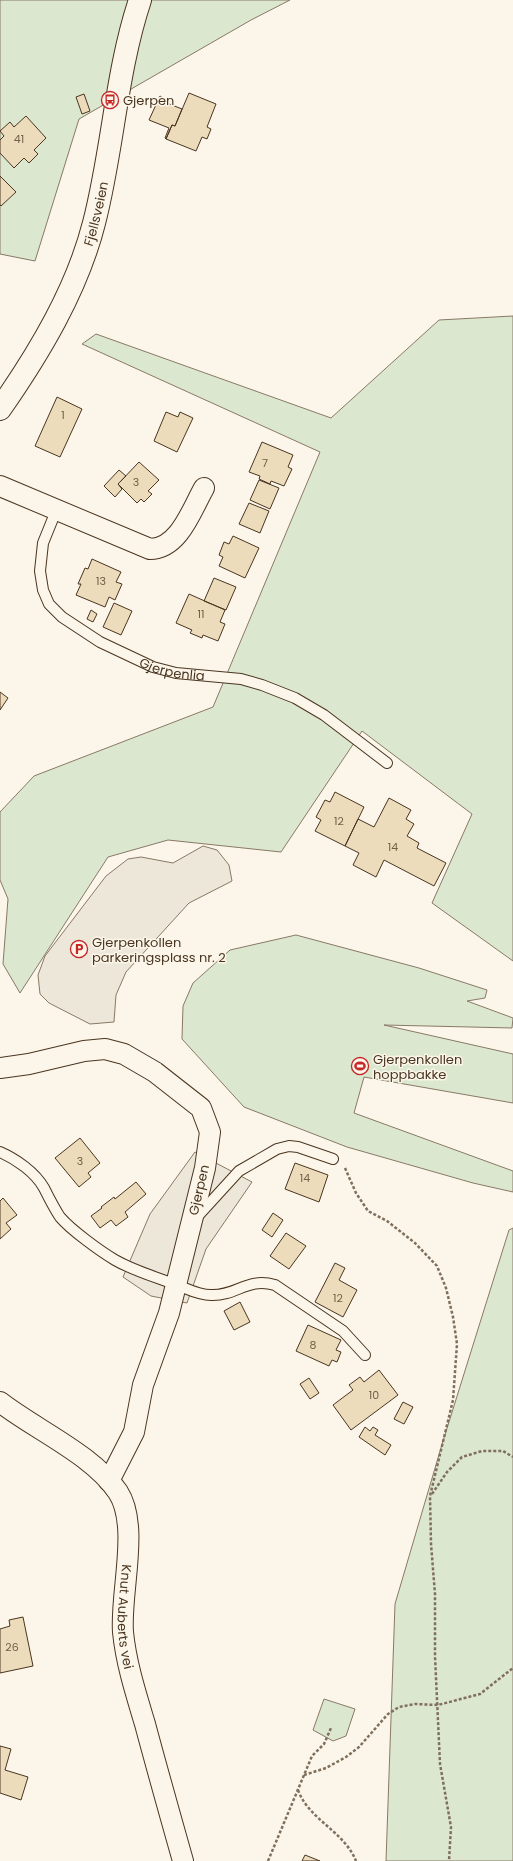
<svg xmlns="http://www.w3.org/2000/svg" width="513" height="1861" viewBox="0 0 513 1861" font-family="Poppins,sans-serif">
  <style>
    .green { fill: #dce7d0; stroke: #887966 }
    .parking { fill: #ede7d9; stroke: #887966 }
    .building { fill: #ecdcbc; stroke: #4a3520 }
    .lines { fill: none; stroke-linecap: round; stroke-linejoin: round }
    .service-casing { stroke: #4a3520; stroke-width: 12 }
    .minor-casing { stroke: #4a3520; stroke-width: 22 }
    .secondary-casing { stroke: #4a3520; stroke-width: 24 }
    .path { stroke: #7f6f5c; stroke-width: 2.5; stroke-dasharray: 3 2; stroke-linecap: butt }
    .service { stroke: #fbf6e9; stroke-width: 10 }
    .minor { stroke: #fbf6e9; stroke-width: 20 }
    .secondary { stroke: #fbf6e9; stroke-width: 22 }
    .labels { text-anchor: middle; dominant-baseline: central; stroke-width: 3; stroke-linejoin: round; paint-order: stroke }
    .number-label { font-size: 11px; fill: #725f47 }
    .poi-label { font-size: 13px; fill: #4a3520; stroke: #fbf6e9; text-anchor: start }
    .street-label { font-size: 13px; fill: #4a3520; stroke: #fbf6e9 }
  </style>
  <rect width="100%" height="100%" fill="#fbf6e9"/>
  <path class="green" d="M0 0H290L251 20 79 119 35 261 0 254Z
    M513 316V961L432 903 472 814 362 731 281 852 168 840 108 857 20 993 3 964 8 899 0 880V812L34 776 213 707 320 452 82 344 96 334 331 418 439 320Z
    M296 935 419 968 487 990 485 998 467 1001 513 1018 512 1028 384 1025 513 1054V1103L364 1077 354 1113 513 1171V1192L473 1183 347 1147 244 1107 182 1039 183 1006 193 983 230 950Z
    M513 1228V1861H386L395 1604 443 1441 509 1230Z
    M324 1699 355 1709 346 1736 333 1741 313 1730Z"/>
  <path class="parking" d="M203 846 217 850 229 865 232 881 189 903 126 972 116 995 114 1022 90 1024 49 1003 40 994 38 975 45 956 106 876 128 859 141 857 173 863Z
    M195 1152 252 1182 206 1249 187 1303 151 1296 123 1277 150 1214Z"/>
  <path class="building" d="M189 93 216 104 207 127 211 129 207 139 202 137 196 151 166 139 172 125 175 126Z
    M84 94 90 111 82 114 76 97Z
    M160 96 163 98 162 101 182 109 175 126 172 125 166 139 165 138 169 128 149 120Z
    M26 116 46 138 34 150 38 154 29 163 24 158 14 168 0 153V140L4 136 0 131 10 122 14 127Z
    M0 176 16 192 1 206 0 205Z
    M57 397 82 409 60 457 35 446Z
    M166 412 178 417 180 412 193 418 177 452 154 441Z
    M262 442 293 455 288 467 292 469 284 486 271 481 270 484 259 479 260 476 249 472Z
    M139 462 159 480 148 491 152 494 144 502 141 499 137 503 118 484Z
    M119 470 126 476 118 484 122 489 115 497 104 486Z
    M259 480 279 488 270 509 250 500Z
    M249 503 269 511 260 533 239 524Z
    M233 536 259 548 245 578 219 566 223 557 219 555 224 542 229 544Z
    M92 559 121 572 116 582 122 584 115 600 109 597 105 607 76 595 81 584H78L85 568 88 569Z
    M214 578 236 587 226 610 204 601Z
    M189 594 225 610 220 622 225 624 218 641 203 635 202 638 190 633 192 630 176 623Z
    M114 603 132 611 121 635 103 627Z
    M91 610 97 614 93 622 87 619Z
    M0 692 8 698 0 710Z
    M335 792 364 807 345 846 315 831 321 820 316 817 325 800 330 802Z
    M389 798 411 810 406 819 414 824 407 836 419 843 417 848 446 863 434 886 384 860 376 877 353 865 359 853 345 846 358 819 374 827Z
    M80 1138 100 1163 88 1173 91 1177 79 1187 55 1158Z
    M295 1163 328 1175 319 1202 285 1189Z
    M136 1182 146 1194 125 1212 128 1217 116 1226 111 1220 100 1228 91 1216 102 1208 101 1207 114 1197 115 1199Z
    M3 1198 17 1215 6 1223 11 1229 0 1239V1201Z
    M273 1213 283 1220 272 1237 262 1230Z
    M286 1233 306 1246 289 1269 270 1256Z
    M335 1263 345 1268 339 1280 357 1290 343 1317 315 1302Z
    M240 1302 250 1322 234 1330 224 1311Z
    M308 1325 341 1340 336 1350 341 1352 337 1362 332 1360 329 1366 296 1351Z
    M379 1370 398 1395 351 1430 333 1405 353 1390 349 1385 360 1377 364 1382Z
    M309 1378 319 1393 310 1399 300 1384Z
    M403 1402 413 1407 404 1424 394 1419Z
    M365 1427 370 1431 373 1427 378 1430 375 1435 391 1445 385 1455 359 1437Z
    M23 1617 33 1666 0 1673V1629L10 1626 9 1620Z
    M0 1746 11 1749 5 1770 28 1777 21 1800 0 1793Z
    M305 1855 320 1861H302Z"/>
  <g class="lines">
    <g class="service-casing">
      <g id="service">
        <path id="s1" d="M56 511 43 543 40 571 43 590 49 604 62 617 100 642 153 667 176 673 241 679 262 685 295 698 324 715 387 763"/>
        <path d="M0 1152C16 1159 35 1172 44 1188 49 1198 54 1208 60 1217 71 1230 100 1251 115 1260 134 1271 156 1277 177 1285 188 1289 198 1295 211 1295 237 1296 247 1277 275 1285L343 1331 365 1355"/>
        <path d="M197 1217 239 1171 277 1149 289 1146 298 1147 333 1159"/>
      </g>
    </g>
    <g class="minor-casing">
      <g id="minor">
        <path d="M0 486 150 549C179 549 192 509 204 488"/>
        <path d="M0 1068 29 1064 84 1051 105 1049 124 1054 155 1072 201 1108 210 1132 205 1168 169 1313 143 1385 134 1432 109 1481"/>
        <path id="s2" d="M0 1402C36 1430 92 1454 118 1492 140 1526 120 1592 123 1632 126 1663 136 1694 145 1724 157 1769 170 1815 183 1861"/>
      </g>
    </g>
    <g class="secondary-casing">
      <g id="secondary">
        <path id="s3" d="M0 409C39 353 77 290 94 223 113 150 116 72 140 0"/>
      </g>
    </g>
    <path class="path" d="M345 1168 356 1193 368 1211 387 1221 415 1243 437 1266 446 1288 453 1317 457 1344 453 1400 430 1496 431 1544 435 1594V1656L440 1764 451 1827 449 1861
      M432 1494 447 1472 462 1457 482 1451H503L513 1457
      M304 1775 326 1768 346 1757 359 1747 388 1714 399 1707 415 1704 438 1705 480 1694 513 1668
      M298 1790C309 1820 344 1831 356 1861
      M268 1861 312 1756 324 1744 331 1728"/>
    <use href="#service" class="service"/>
    <use href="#minor" class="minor"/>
    <use href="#secondary" class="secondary"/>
  </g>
  <defs>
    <g id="bus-ring" transform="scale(0.9)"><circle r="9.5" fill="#fbf6e9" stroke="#c62828" stroke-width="1.5"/><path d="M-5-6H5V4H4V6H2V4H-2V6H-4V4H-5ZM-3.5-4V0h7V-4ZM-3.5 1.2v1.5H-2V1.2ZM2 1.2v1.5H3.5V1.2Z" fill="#c62828"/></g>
    <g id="parking-ring" transform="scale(0.9)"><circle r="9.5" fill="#fbf6e9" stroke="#c62828" stroke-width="1.5"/><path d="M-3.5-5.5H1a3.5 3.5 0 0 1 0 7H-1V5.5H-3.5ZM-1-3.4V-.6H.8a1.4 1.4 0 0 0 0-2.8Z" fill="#c62828"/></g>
    <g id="stadium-ring" transform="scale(0.9)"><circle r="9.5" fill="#fbf6e9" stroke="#c62828" stroke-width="1.5"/><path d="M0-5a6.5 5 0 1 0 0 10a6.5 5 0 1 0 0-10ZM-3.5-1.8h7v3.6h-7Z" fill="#c62828"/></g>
  </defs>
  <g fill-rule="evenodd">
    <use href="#bus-ring" x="110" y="100"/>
    <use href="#parking-ring" x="79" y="949"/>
    <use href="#stadium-ring" x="360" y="1066"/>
  </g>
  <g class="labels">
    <g class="number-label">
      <text x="19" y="139">41</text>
      <text x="63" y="415">1</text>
      <text x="265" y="463">7</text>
      <text x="136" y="482">3</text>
      <text x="101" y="581">13</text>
      <text x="201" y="614">11</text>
      <text x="339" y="821">12</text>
      <text x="393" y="847">14</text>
      <text x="80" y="1161">3</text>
      <text x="305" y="1178">14</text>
      <text x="338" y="1298">12</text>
      <text x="313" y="1345">8</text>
      <text x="374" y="1395">10</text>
      <text x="12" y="1647">26</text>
    </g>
    <g class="poi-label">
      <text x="123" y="100">Gjerpen</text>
      <text x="92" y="942">Gjerpenkollen<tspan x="92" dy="15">parkeringsplass nr. 2</tspan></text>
      <text x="373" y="1059">Gjerpenkollen<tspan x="373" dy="15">hoppbakke</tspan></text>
    </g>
    <g class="street-label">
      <text stroke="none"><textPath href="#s3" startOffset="219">Fjellsveien</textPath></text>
      <text stroke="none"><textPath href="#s1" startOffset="239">Gjerpenlia</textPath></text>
      <text transform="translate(199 1190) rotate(-77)">Gjerpen</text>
      <text stroke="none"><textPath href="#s2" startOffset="276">Knut Auberts vei</textPath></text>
    </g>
  </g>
</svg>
